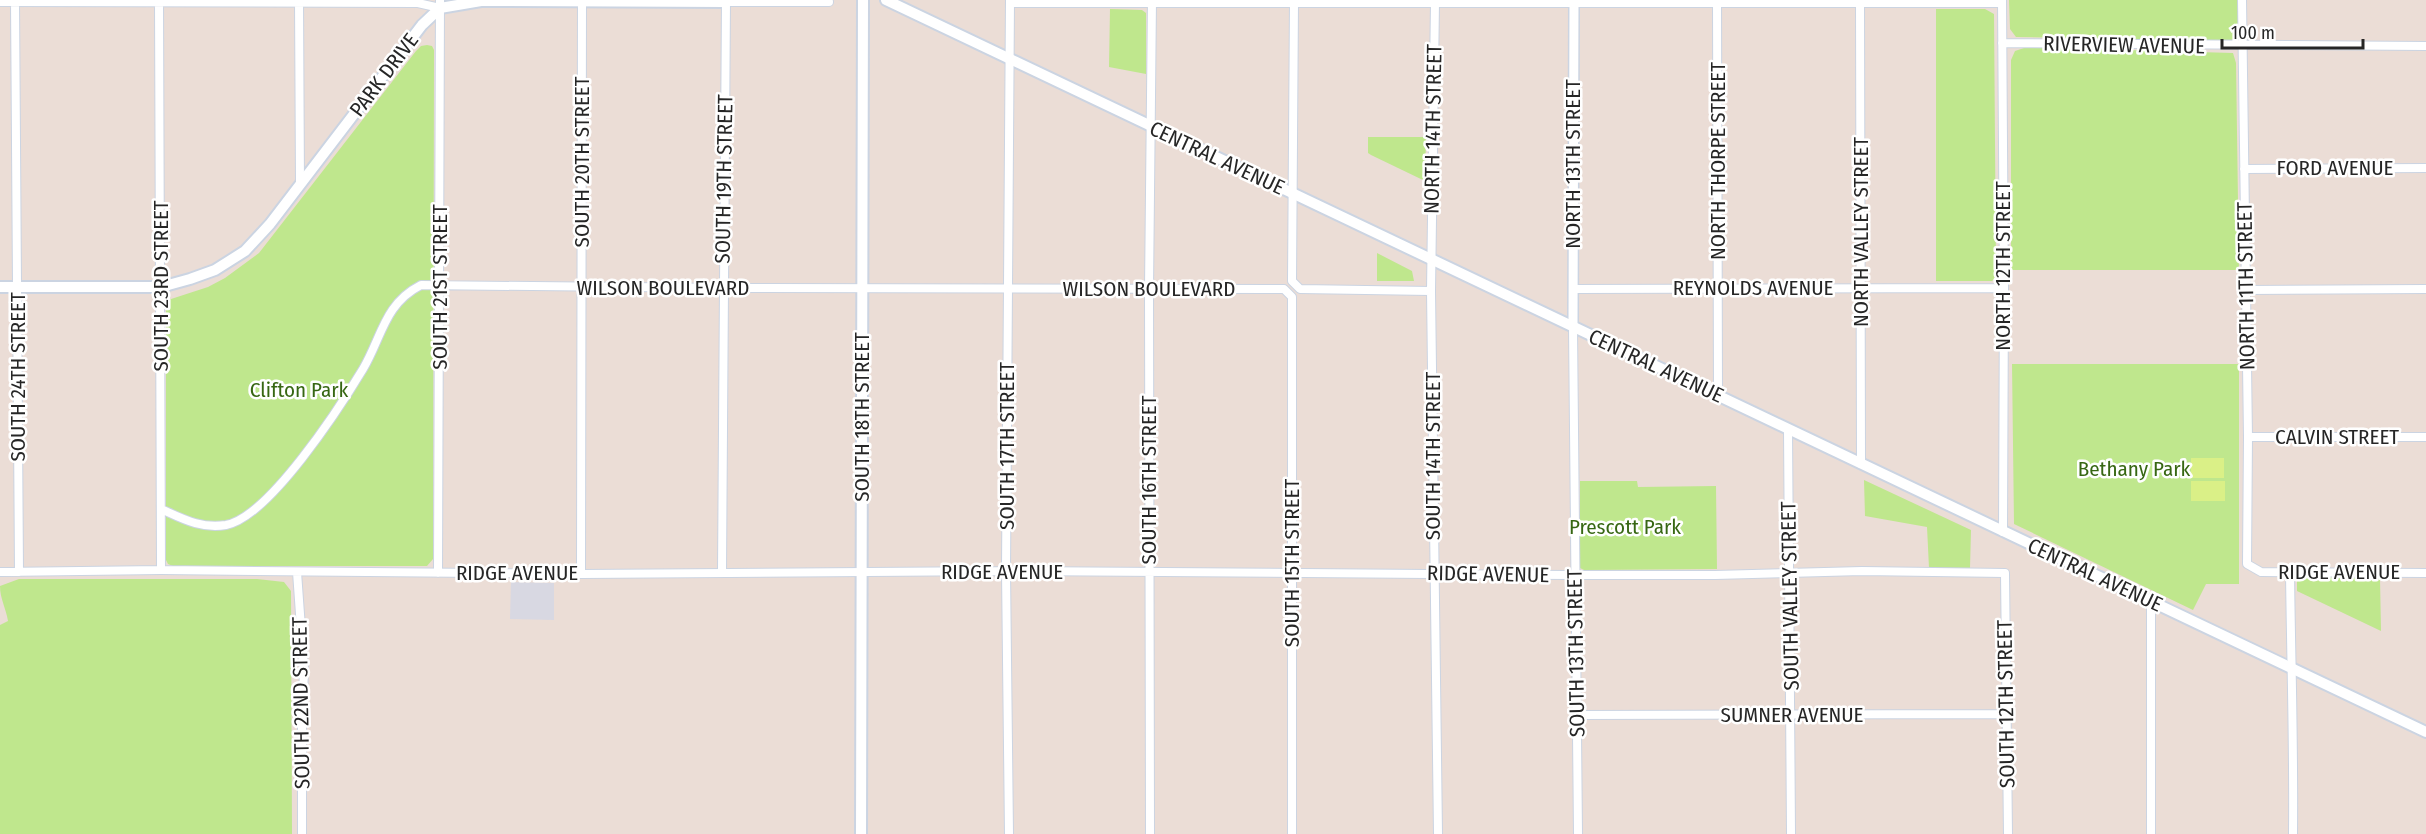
<svg xmlns="http://www.w3.org/2000/svg" width="2426" height="834" viewBox="0 0 2426 834" font-family="'Fira Sans Condensed',sans-serif">
  <style>
    .industrial { fill: #d8d8e2 }
    .green { fill: #bfe78d }
    .pitch { fill: #daf087 }
    .lines { fill: none; stroke-linecap: round; stroke-linejoin: round }
    .minor-casing { stroke: #cbd4e2; stroke-width: 10 }
    .tertiary-casing { stroke: #cbd4e2; stroke-width: 12 }
    .secondary-casing { stroke: #cbd4e2; stroke-width: 14 }
    .minor { stroke: #fff; stroke-width: 8 }
    .tertiary { stroke: #fff; stroke-width: 9 }
    .secondary { stroke: #fff; stroke-width: 10 }
    .labels { text-anchor: middle; dominant-baseline: central; stroke-width: 5; stroke-linejoin: round; paint-order: stroke }
    .street-label { font-size: 21px; fill: #262626; stroke: #fff }
    .park-label { font-size: 21px; fill: #376713; stroke: #fff }
  </style>
  <rect width="100%" height="100%" fill="#ebddd6"/>
  <path class="industrial" d="M511 582 554 583V620L510 619Z"/>
  <path class="green" d="M2009 0H2238V34L2236 40 2232 41 2016 37 2010 29Z
    M1110 9 1142 10 1146 13V74L1109 67Z
    M1936 9H1985L1994 14 1996 272 1995 278 1992 281H1936Z
    M427 45 432 46 434 50 433 559 427 566H173L168 564 166 560V311L168 300 208 287 225 278 259 253 416 51 421 46Z
    M2027 47 2233 53 2236 63 2239 270H2011V60L2015 51Z
    M1368 137H1426L1425 181 1371 155 1368 153Z
    M1377 253 1412 271 1414 281H1377Z
    M2012 364H2239V584H2206L2193 610 2014 524Z
    M1864 480 1971 530 1970 568H1929L1927 527 1865 516Z
    M1580 481H1637L1638 487 1716 486 1717 569 1584 570 1580 568Z
    M2299 577 2380 578 2381 631 2297 591V581Z
    M19 579H257L284 582 291 591 292 834H0V625L8 621C6 608 0 599 0 586Z"/>
  <path class="pitch" d="M2191 458H2224V478H2191Z
    M2191 481H2225V501H2191Z"/>
  <g class="lines">
    <g class="minor-casing">
      <path id="minor" d="M15 0 19 572
        M159 0 161 570
        M299 0 300 184
        M1717 0 1718 394
        M1860 0 1861 464
        M2002 0 2004 288 2003 532
        M2242 0 2248 437 2247 564 2261 572 2426 573
        M1294 1 1292 281 1300 289 1431 291
        M0 2 418 3 440 8
        M726 2H829
        M1435 2 1431 291 1438 834
        M1010 3H2002
        M2002 43 2426 46
        M2244 169 2426 168
        M1573 289 2004 288
        M2245 290 2426 289
        M1573 327 1578 834
        M1788 430 1791 834
        M2248 437H2426
        M161 509C183 519 201 529 226 525 269 517 340 407 363 369 382 337 384 304 421 285L723 288 1284 289 1292 297V834
        M0 572 161 570 581 574 1006 571 1575 575H1715L1862 571 2005 573 2008 834
        M297 572 304 670 302 722V834
        M722 572 726 0
        M2290 572C2291 659 2294 746 2293 834
        M438 573 440 0
        M581 574 582 0
        M1577 715 2007 714
        M1009 834 1006 571 1010 0
        M1150 834 1149 289 1152 0
        M2151 834V600"/>
    </g>
    <g class="tertiary-casing">
      <path id="tertiary" d="M1573 327 1574 0"/>
    </g>
    <g class="secondary-casing">
      <path id="secondary" d="M886 0 2426 732
        M0 287H161L190 279 215 270 245 251 270 224 422 25 440 8 481 1 726 2
        M861 834 863 0"/>
    </g>
    <use href="#minor" class="minor"/>
    <use href="#tertiary" class="tertiary"/>
    <use href="#secondary" class="secondary"/>
  </g>
  <g class="labels">
    <g class="street-label">
      <text transform="translate(2124 45) rotate(1)">RIVERVIEW AVENUE</text>
      <text transform="translate(384 75) rotate(-53)">PARK DRIVE</text>
      <text transform="translate(1433 129) rotate(-89)">NORTH 14TH STREET</text>
      <text transform="translate(1217 158) rotate(25)">CENTRAL AVENUE</text>
      <text transform="translate(1718 161) rotate(-90)">NORTH THORPE STREET</text>
      <text transform="translate(582 162) rotate(-90)">SOUTH 20TH STREET</text>
      <text transform="translate(1573 164) rotate(-90)">NORTH 13TH STREET</text>
      <text x="2335" y="168">FORD AVENUE</text>
      <text transform="translate(724 179) rotate(-89)">SOUTH 19TH STREET</text>
      <text transform="translate(1861 232) rotate(-90)">NORTH VALLEY STREET</text>
      <text transform="translate(2003 266) rotate(-90)">NORTH 12TH STREET</text>
      <text transform="translate(161 286) rotate(-90)">SOUTH 23RD STREET</text>
      <text transform="translate(2246 286) rotate(-91)">NORTH 11TH STREET</text>
      <text transform="translate(440 287) rotate(-90)">SOUTH 21ST STREET</text>
      <text x="663" y="288">WILSON BOULEVARD</text>
      <text x="1753" y="288">REYNOLDS AVENUE</text>
      <text x="1149" y="289">WILSON BOULEVARD</text>
      <text transform="translate(1656 366) rotate(25)">CENTRAL AVENUE</text>
      <text transform="translate(18 377) rotate(-90)">SOUTH 24TH STREET</text>
      <text transform="translate(862 417) rotate(-90)">SOUTH 18TH STREET</text>
      <text x="2337" y="437">CALVIN STREET</text>
      <text transform="translate(1007 446) rotate(-90)">SOUTH 17TH STREET</text>
      <text transform="translate(1433 456) rotate(-90)">SOUTH 14TH STREET</text>
      <text transform="translate(1149 480) rotate(-90)">SOUTH 16TH STREET</text>
      <text transform="translate(1292 563) rotate(-90)">SOUTH 15TH STREET</text>
      <text x="1002" y="572">RIDGE AVENUE</text>
      <text x="2339" y="572">RIDGE AVENUE</text>
      <text x="517" y="573">RIDGE AVENUE</text>
      <text transform="translate(1488 574) rotate(1)">RIDGE AVENUE</text>
      <text transform="translate(2095 575) rotate(25)">CENTRAL AVENUE</text>
      <text transform="translate(1790 596) rotate(-91)">SOUTH VALLEY STREET</text>
      <text transform="translate(1576 653) rotate(-91)">SOUTH 13TH STREET</text>
      <text transform="translate(301 703) rotate(-91)">SOUTH 22ND STREET</text>
      <text transform="translate(2006 704) rotate(-91)">SOUTH 12TH STREET</text>
      <text x="1792" y="715">SUMNER AVENUE</text>
    </g>
    <g class="park-label">
      <text x="299" y="390">Clifton Park</text>
      <text x="2134" y="469">Bethany Park</text>
      <text x="1625" y="527">Prescott Park</text>
    </g>
  </g>
  <path d="M2222 39v9h141v-9" fill="none" stroke="#262626" stroke-width="3"/>
  <text x="2231" y="39" font-size="18" fill="#262626" stroke="#ffffff" stroke-width="4.5" paint-order="stroke">100 m</text>
</svg>
